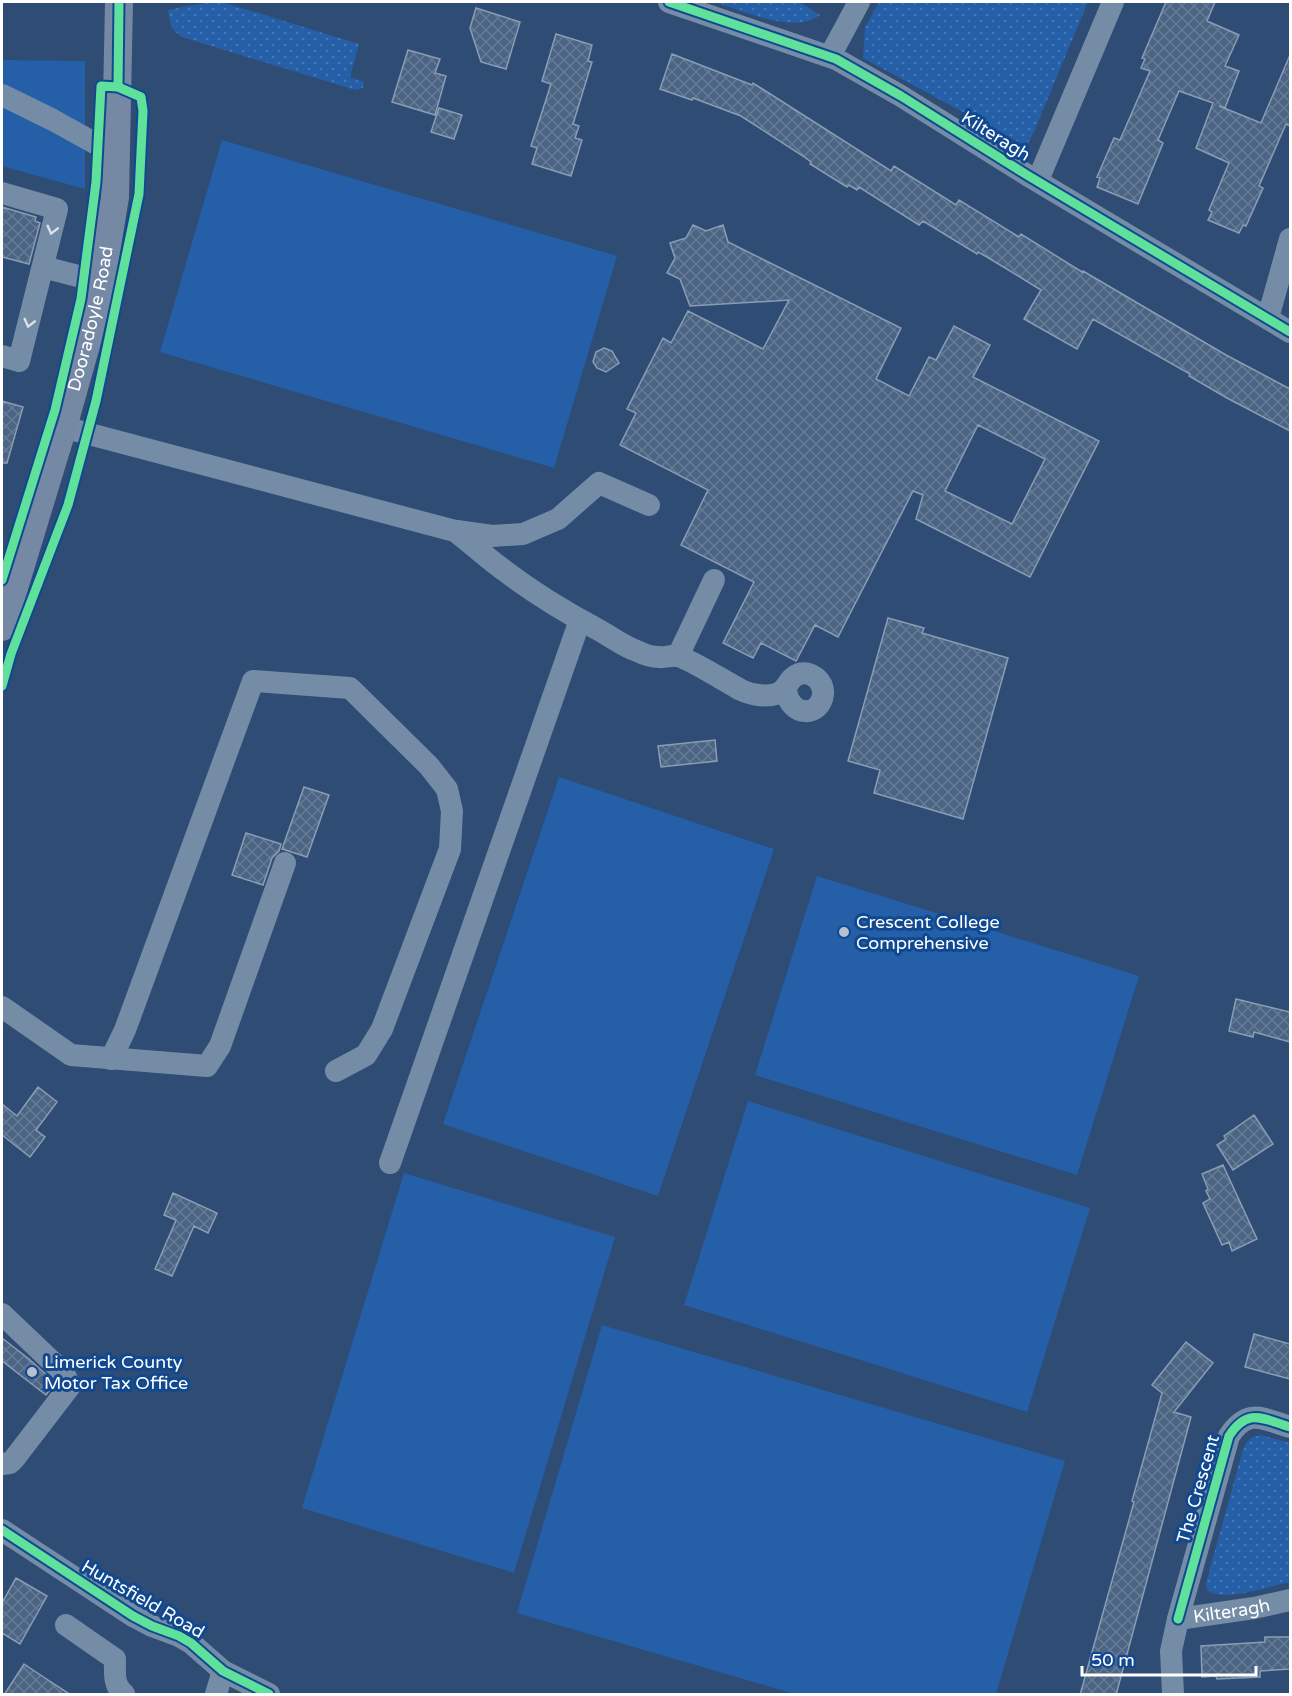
<svg xmlns="http://www.w3.org/2000/svg" width="1292" height="1696" viewBox="0 0 1292 1696" font-family="'Varela Round',sans-serif">
  <style>
    .grass { fill: url(#grass-dots) }
    .garden { fill: #245fa8 }
    .building { fill: url(#building-cross-hatch); stroke: #8b9db5; stroke-width: 1.5; fill-rule: evenodd }
    .lines { fill: none; stroke-linecap: round; stroke-linejoin: round }
    .minor { stroke: #758ca7; stroke-width: 22 }
    .major { stroke: #7589a5; stroke-width: 28 }
    .cycleway-casing { stroke: #114991; stroke-width: 13 }
    .cycleway { stroke: #60e19b; stroke-width: 9 }
    .oneway { stroke: #dce2e9 }
    .poi-dot { fill: #b6c0ce; stroke: #114991; stroke-width: 2 }
    .labels { text-anchor: middle; dominant-baseline: central; stroke-width: 6; stroke-linejoin: round; paint-order: stroke }
    .street-label { font-size: 18px; fill: #fff; stroke: #114991 }
    .poi-label { font-size: 18px; fill: #fff; stroke: #114991; text-anchor: start }
  </style>
  <defs>
    <pattern id="grass-dots" width="8" height="8" patternUnits="userSpaceOnUse" patternTransform="scale(1.5)"><rect width="8" height="8" fill="#245fa8"/><path d="M2 2h.1M6 6h.1" fill="none" stroke="#4577b5" stroke-width="1.8" stroke-linecap="round"/></pattern>
    <pattern id="building-cross-hatch" width="8" height="8" patternUnits="userSpaceOnUse" patternTransform="scale(1.5)"><rect width="8" height="8" fill="#4b6483"/><path d="M0 0l8 8M0 8l8-8" fill="none" stroke="#667b96"/></pattern>
  </defs>
  <rect width="100%" height="100%" fill="#2e4c74"/>
  <path class="grass" d="M209 2H222L359 44 350 77 364 82 363 88 355 90 185 38C171 31 170 25 168 10Z
    M715 2H800L820 15C794 35 743 11 715 2Z
    M879 2H1088L1033 134 1028 143 1022 144 863 58 865 27Z
    M1261 1435 1290 1443V1582C1270 1586 1223 1603 1207 1590L1206 1583 1242 1453C1246 1442 1248 1437 1261 1435Z"/>
  <path class="garden" d="M2 60 85 61V189L2 166Z
    M222 140 617 256 554 468 160 352Z
    M559 777 774 849 658 1196 443 1124Z
    M817 876 1139 976 1077 1175 755 1075Z
    M748 1101 1090 1208 1027 1412 684 1305Z
    M404 1173 615 1237 514 1573 302 1508Z
    M602 1325 1065 1461 996 1694H795L517 1613Z"/>
  <path class="building" d="M1166 2H1215L1207 21 1239 35 1225 66 1239 71 1225 108 1219 106 1261 123 1290 55V126L1286 124 1259 186 1263 188 1246 226 1243 225 1239 233 1208 220 1212 212 1209 210 1229 163 1196 148 1213 103 1179 91 1158 140 1163 143 1138 204 1097 187 1100 178 1097 177 1114 138 1120 140 1150 71 1141 68 1145 59 1142 58Z
    M476 8 520 22 506 69 481 62 470 28Z
    M556 34 592 45 588 61 592 62 573 124 579 126 575 138 582 140 571 176 532 164 537 148 531 146 551 84 542 81Z
    M408 50 440 59 435 73 446 76 435 115 392 102Z
    M672 54 752 85 753 83 891 171 894 166 956 205 959 200 1019 237 1021 234 1082 272 1083 271 1226 355 1290 389V431L1227 398 1189 376 1190 374 1093 319 1077 349 1024 319 1041 290 987 257 978 252 977 254 923 221 919 225 859 187 857 190 849 185 847 187 810 164 811 162 803 156 741 116 693 98 692 100 660 89Z
    M439 108 462 115 454 139 431 132Z
    M2 207 36 217 35 221 40 223 29 264 2 257Z
    M693 225 706 231 723 225 728 242 901 328 876 379 909 396 929 357 936 360 954 326 990 345 973 377 1099 441 1030 577 916 519 923 495 913 491 838 637 815 625 796 661 761 643 753 658 723 643 754 582 681 545 708 490 620 445 636 413 627 409 663 338 671 343 688 311 763 349 789 300 690 306 680 279 667 273 675 258 670 243 686 238ZM978 425 1045 459 1012 524 945 491Z
    M604 348 612 351 619 363 606 372 597 368 593 362 596 352Z
    M2 401 23 407 7 463H2Z
    M888 618 924 628 922 633 1008 658 963 819 874 793 880 770 848 761Z
    M715 740 717 761 661 767 658 746Z
    M304 787 329 795 307 857 282 849Z
    M246 833 281 844 279 851 272 858 263 885 232 875Z
    M1236 999 1290 1012V1042L1254 1032 1253 1037 1229 1031Z
    M38 1087 57 1102 36 1130 45 1137 30 1157 2 1135V1104L17 1116Z
    M1254 1115 1273 1144 1233 1170 1217 1145 1226 1139 1224 1136Z
    M1223 1165 1257 1239 1232 1251 1229 1242 1222 1245 1203 1203 1210 1199 1206 1191 1208 1189 1202 1174Z
    M173 1193 217 1213 208 1233 194 1226 172 1276 155 1269 176 1220 164 1215Z
    M1254 1334 1290 1344V1379L1245 1367Z
    M2 1338 29 1359 53 1381 54 1384 46 1395 2 1361Z
    M1186 1342 1213 1363 1174 1412 1191 1417 1116 1695H1080L1134 1502 1132 1501 1162 1393 1152 1385Z
    M16 1578 47 1596 20 1644 2 1633V1603Z
    M1265 1637H1290V1669L1260 1671V1677L1217 1679 1216 1676 1202 1677 1201 1646 1265 1642Z
    M24 1664 45 1678 71 1695H4Z"/>
  <g class="lines">
    <g class="minor">
      <path d="M669 2 836 59 901 96 1027 175 1290 332"/>
      <path d="M830 56 859 2"/>
      <path d="M2 95 53 120 116 155"/>
      <path d="M1038 180 1113 2"/>
      <path d="M2 193 57 209 19 361 2 356"/>
      <path d="M43 267 101 282"/>
      <path d="M1268 318 1290 239"/>
      <path d="M63 427 455 531C472 544 488 559 505 571 534 593 565 612 597 629 610 636 623 646 637 651 643 654 652 657 659 657 665 658 671 655 677 656 688 658 728 683 741 690 751 695 766 697 776 694 788 691 787 678 799 674 811 670 824 681 823 694 821 717 790 718 786 690"/>
      <path d="M457 531 492 536 523 534 558 519 599 483 649 505"/>
      <path d="M678 656 714 580"/>
      <path d="M2 1007 71 1055 207 1066 220 1046 285 863"/>
      <path d="M111 1059 125 1030 253 681 350 688 429 766 447 789 452 811 450 849 382 1029 366 1055 336 1071"/>
      <path d="M390 1163 580 620"/>
      <path d="M2 1314 64 1373 70 1386 14 1459 10 1463 2 1464"/>
      <path d="M2 1530 133 1616 152 1626 179 1636 191 1643 223 1671 269 1694"/>
      <path d="M1178 1619 1229 1436C1248 1407 1263 1419 1290 1427"/>
      <path d="M66 1625 115 1659C115 1672 113 1686 124 1694"/>
      <path d="M216 1694 223 1671"/>
      <path id="s1" d="M1173 1694 1171 1651 1178 1619 1254 1608 1290 1600"/>
    </g>
    <path class="major" id="s2" d="M2 627 63 427 86 345 101 282 115 197 119 2"/>
    <g class="cycleway-casing">
      <path id="cycleway" d="M669 2 836 59 901 96 1027 175 1290 332
        M118 87 119 2
        M2 580 55 410 81 299 96 182 101 86 118 87 141 97 143 111 139 194 96 401 68 505 11 654 2 686
        M2 1530 133 1616 152 1626 179 1636 191 1643 223 1671 269 1694
        M1178 1619 1229 1436C1248 1407 1263 1419 1290 1427"/>
    </g>
    <use href="#cycleway" class="cycleway"/>
  </g>
  <defs><path id="oneway-chevron" d="M-2-3.5L2.5 0L-2 3.5" fill="none" stroke-width="1.6" stroke-linecap="round" stroke-linejoin="round" transform="scale(1.5)"/></defs>
  <g class="oneway">
    <use href="#oneway-chevron" transform="translate(52 230) rotate(104)"/>
    <use href="#oneway-chevron" transform="translate(29 323) rotate(104)"/>
  </g>
  <g class="poi-dot">
    <circle cx="844" cy="932" r="6"/>
    <circle cx="32" cy="1372" r="6"/>
  </g>
  <g class="labels">
    <g class="street-label">
      <text transform="translate(996 136) rotate(32)">Kilteragh</text>
      <text stroke="none"><textPath href="#s2" startOffset="321">Dooradoyle Road</textPath></text>
      <text transform="translate(1198 1489) rotate(-74)">The Crescent</text>
      <text transform="translate(143 1599) rotate(30)">Huntsfield Road</text>
      <text stroke="none"><textPath href="#s1" startOffset="130">Kilteragh</textPath></text>
    </g>
    <g class="poi-label">
      <text x="856" y="922">Crescent College<tspan x="856" dy="21">Comprehensive</tspan></text>
      <text x="44" y="1362">Limerick County<tspan x="44" dy="21">Motor Tax Office</tspan></text>
    </g>
  </g>
  <rect width="1292" height="1696" fill="none" stroke="#ffffff" stroke-width="6"/>
  <path d="M1082 1666v9h174v-9" fill="none" stroke="#ffffff" stroke-width="3"/>
  <text x="1091" y="1666" font-size="18" fill="#ffffff" stroke="#114991" stroke-width="4.5" paint-order="stroke">50 m</text>
</svg>
